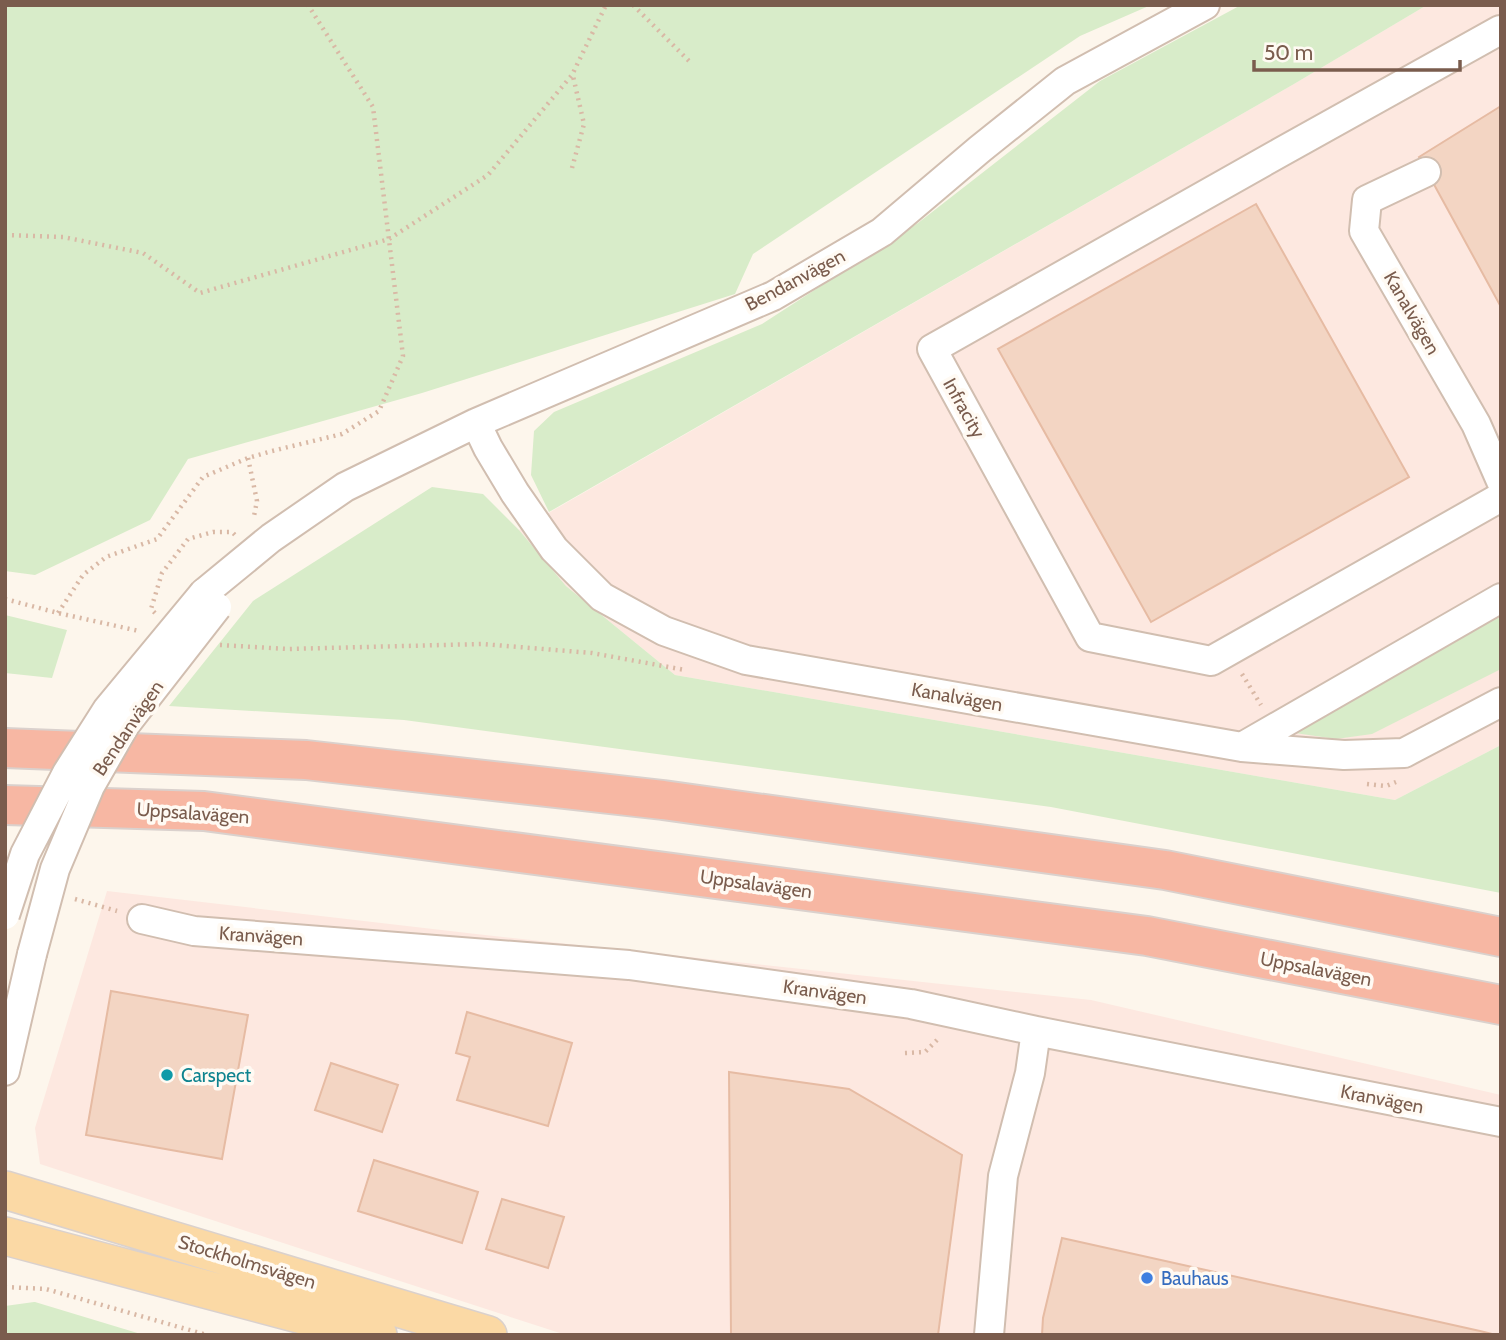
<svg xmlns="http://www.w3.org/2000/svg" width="1506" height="1340" viewBox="0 0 1506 1340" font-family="Cabin,sans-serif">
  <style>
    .commercial { fill: #fde8e0 }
    .green { fill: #d8ecc9 }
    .building { fill: #f3d5c3; stroke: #e6bba3; stroke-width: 2 }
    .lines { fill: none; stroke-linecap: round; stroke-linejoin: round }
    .minor-casing { stroke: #d1beb0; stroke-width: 32 }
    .major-casing { stroke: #dad1cd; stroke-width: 40 }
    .highway-casing { stroke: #dad1cd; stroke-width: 42 }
    .path { stroke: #d9b8a5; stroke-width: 4.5; stroke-dasharray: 2 5; stroke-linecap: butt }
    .minor { stroke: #fff; stroke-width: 28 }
    .major { stroke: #fbd9a5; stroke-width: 37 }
    .highway { stroke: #f7b7a3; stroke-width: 38 }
    .minor-bridge-casing { stroke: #d1beb0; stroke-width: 32; stroke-linecap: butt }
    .minor-bridge { stroke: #fff; stroke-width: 28 }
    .culture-dot { fill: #0f9aa8; stroke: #fffaf3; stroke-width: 2.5 }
    .shop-dot { fill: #3f7fe0; stroke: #fffaf3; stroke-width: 2.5 }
    .labels { text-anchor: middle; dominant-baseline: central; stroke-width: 7; stroke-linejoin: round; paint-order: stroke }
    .street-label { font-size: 19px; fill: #7a5c4d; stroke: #fffaf3 }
    .culture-label { font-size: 19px; fill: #0d838f; stroke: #fffaf3; text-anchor: start }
    .shop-label { font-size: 19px; fill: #366cbe; stroke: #fffaf3; text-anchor: start }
  </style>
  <rect width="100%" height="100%" fill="#fdf6ec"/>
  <path class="commercial" d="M1427 5H1501V745L1395 800 675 675 566 586 519 530 1294 84Z
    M107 891 476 934 1091 1000 1501 1095V1335H566L40 1164 35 1128Z"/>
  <path class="green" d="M5 5H1151L1080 36 753 254 735 294 422 393 188 459 150 520 35 575 5 571Z
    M1241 5H1427L1294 84 549 512 531 475 534 431 554 412 762 324 918 223 1100 81Z
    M432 487 483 494 519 530 566 586 675 675 1395 800 1501 745V893L1051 807 404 720 169 706 253 601Z
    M5 615 67 630 52 678 5 673Z
    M1493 617 1501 618V669L1372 734 1336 739 1288 732Z
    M34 1302H35L144 1335H5V1306Z"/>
  <path class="building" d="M1501 106V307L1419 157Z
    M1256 204 1409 477 1151 622 998 349Z
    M111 991 248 1015 222 1159 86 1135Z
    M467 1012 572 1043 548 1126 457 1100 470 1057 456 1053Z
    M331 1063 398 1085 382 1132 315 1110Z
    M729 1072 849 1089 962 1155 938 1335H731Z
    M374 1160 478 1192 462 1243 358 1211Z
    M502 1199 564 1217 548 1268 486 1249Z
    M1062 1238 1480 1331 1496 1335H1042L1043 1318Z"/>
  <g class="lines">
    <g class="minor-casing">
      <path id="minor" d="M1500 30 1281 152 932 349 1090 637 1211 661 1501 497
        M1426 172 1367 200 1364 231 1476 424 1501 481
        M476 423 488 448 515 493 554 549 602 597 664 631 746 660 1242 747 1344 755 1404 753 1501 702
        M204 593 271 538 345 487 476 423 773 296 882 232 980 149 1065 81 1205 5
        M1242 747 1501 598
        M142 919 194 931 629 965 911 1004 1036 1031 1501 1122
        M5 1071 32 954
        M989 1335 1003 1176 1030 1073 1036 1031"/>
    </g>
    <g class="major-casing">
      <path id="major" d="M5 1190 488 1335
        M5 1236 378 1335"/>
    </g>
    <g class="highway-casing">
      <path id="highway" d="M5 748 306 760 663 800 1165 870 1501 937
        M5 805 204 811 1147 936 1501 1005"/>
    </g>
    <path class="path" d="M633 5 689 61
      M572 168 584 124 573 76
      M5 235 63 237 143 253 200 293 389 239 488 175 572 75 606 5
      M248 458 257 501 254 516
      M5 599 58 613 139 631
      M58 613 83 575 106 557 157 539 203 477 248 458 272 451 342 434 379 411 403 356 373 107 308 5
      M155 613 151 609 162 573 188 539 213 532H232L235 535
      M220 645 288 649 482 644 592 653 685 670
      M1242 674 1261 705
      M1367 784 1386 786 1396 782
      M75 899 117 911
      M905 1053 925 1052 939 1038
      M5 1287 46 1289 207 1335"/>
    <use href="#minor" class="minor"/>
    <use href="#major" class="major"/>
    <use href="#highway" class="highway"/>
    <g class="minor-bridge-casing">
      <path id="minor-bridge" d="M5 915 25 854 67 773 107 710 204 593
        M32 954 55 869 90 786 125 725 217 607"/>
    </g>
    <use href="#minor-bridge" class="minor-bridge"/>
  </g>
  <circle class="culture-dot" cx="167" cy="1075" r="7"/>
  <circle class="shop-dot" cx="1147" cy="1278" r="7"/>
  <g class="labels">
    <g class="street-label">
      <text transform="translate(795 280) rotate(-28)">Bendanvägen</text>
      <text transform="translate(1412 313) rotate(60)">Kanalvägen</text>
      <text transform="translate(964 408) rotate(61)">Infracity</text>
      <text transform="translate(957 697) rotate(10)">Kanalvägen</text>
      <text transform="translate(128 728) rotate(-56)">Bendanvägen</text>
      <text transform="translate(193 813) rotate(4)">Uppsalavägen</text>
      <text transform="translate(756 884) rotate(8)">Uppsalavägen</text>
      <text transform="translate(261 936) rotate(4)">Kranvägen</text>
      <text transform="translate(1316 969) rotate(11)">Uppsalavägen</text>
      <text transform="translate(825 992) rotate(8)">Kranvägen</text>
      <text transform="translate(1382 1099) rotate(11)">Kranvägen</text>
      <text transform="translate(247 1262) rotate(17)">Stockholmsvägen</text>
    </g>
    <g class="culture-label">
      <text x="181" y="1075">Carspect</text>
    </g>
    <g class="shop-label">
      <text x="1161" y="1278">Bauhaus</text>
    </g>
  </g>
  <rect width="1506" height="1340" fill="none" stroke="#7a5c4d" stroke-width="14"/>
  <path d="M1254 60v10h206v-10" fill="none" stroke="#7a5c4d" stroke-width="3.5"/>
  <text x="1264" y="60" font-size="21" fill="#7a5c4d" stroke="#fffaf3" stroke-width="5" paint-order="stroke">50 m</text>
</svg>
